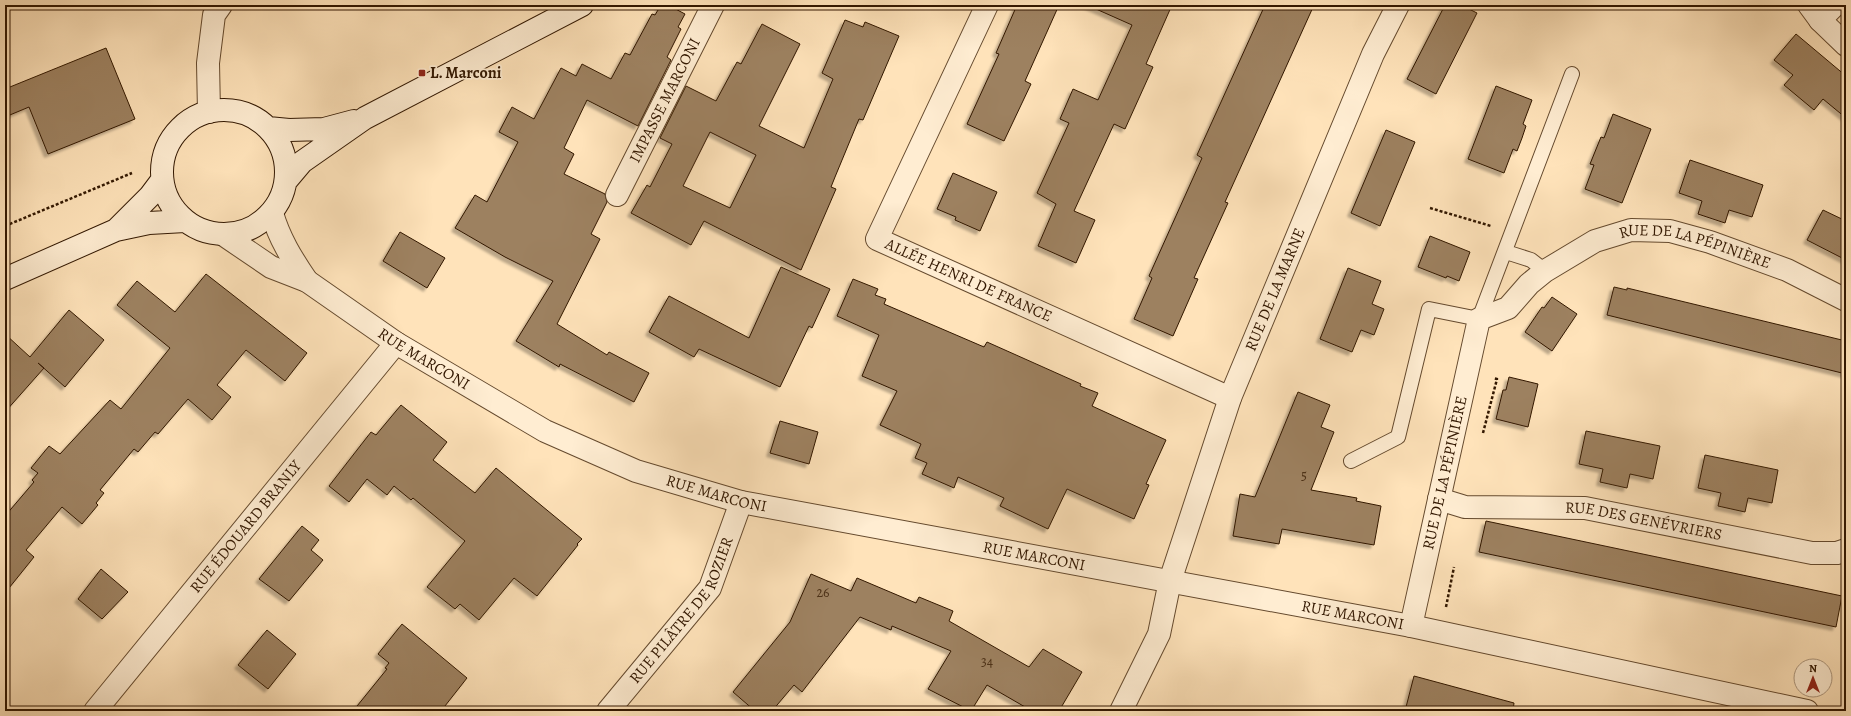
<svg xmlns="http://www.w3.org/2000/svg" width="1851" height="716" viewBox="0 0 1851 716" font-family="Alegreya,serif">
  <style>
    .building { fill: #9d8161; stroke: #321700; fill-rule: evenodd; filter: url(#shadow) }
    .lines { fill: none; stroke-linecap: round; stroke-linejoin: round }
    .lane-casing { stroke: #654a2e; stroke-width: 16 }
    .street-casing { stroke: #654a2e; stroke-width: 24 }
    .secondary-casing { stroke: #321700; stroke-width: 24 }
    .path { stroke: #321700; stroke-width: 2.5; stroke-dasharray: 3 2; stroke-linecap: butt }
    .lane { stroke: #ffedd2; stroke-width: 14 }
    .street { stroke: #ffedd2; stroke-width: 22 }
    .secondary { stroke: #ffedd2; stroke-width: 22 }
    .poi-dot { fill: #8f2418; stroke: #ffedd2; stroke-width: 1.5 }
    .labels { text-anchor: middle; dominant-baseline: central; stroke-width: 3.5; stroke-linejoin: round; paint-order: stroke }
    .number-label { font-size: 14px; fill: #4d3218 }
    .poi-label { font-size: 16px; font-weight: bold; fill: #321700; stroke: #ffedd2; text-anchor: start }
    .street-label { font-size: 16px; fill: #321700; stroke: #ffedd2 }
  </style>
  <defs>
    <filter id="shadow"><feDropShadow dx="-3.5" dy="3.5" stdDeviation="1" flood-color="#0004"/></filter>
  </defs>
  <rect width="100%" height="100%" fill="#ffe3ba"/>
  <filter id="stains"><feTurbulence type="fractalNoise" baseFrequency=".005" numOctaves="4"/><feColorMatrix values="0 0 0 0 .2 0 0 0 0 .09 0 0 0 0 .02 0 0 0 .5 -.17"/></filter>
  <radialGradient id="worn" r=".72"><stop offset=".6" stop-color="#630" stop-opacity="0"/><stop offset="1" stop-color="#630" stop-opacity=".3"/></radialGradient>
  <path class="building" d="M661 5H668L685 14 678 27 681 29 667 57 671 60 638 126 587 100 564 148 574 154 564 174 605 194 607 202 591 234 600 239 557 324 607 355 609 352 649 373 634 402 560 364 559 367 516 341 553 281 505 257 455 228 475 195 487 202 518 142 499 132 512 107 534 119 561 68 576 76 582 64 611 79 625 53 630 55 652 14 655 15Z
    M1017 5H1059L1025 81 1031 84 1004 141 967 124 999 54 996 53Z
    M1087 5H1172L1146 64 1153 67 1125 129 1114 124 1074 211 1095 220 1076 263 1038 246 1056 204 1037 193 1069 123 1060 119 1073 89 1098 100 1132 25Z
    M1265 5H1314L1225 202 1228 203 1194 278 1198 279 1173 336 1134 319 1152 278 1149 276 1202 158 1197 155Z
    M1445 5H1461L1477 13 1436 94 1407 79Z
    M845 20 863 27 865 22 899 36 863 120 859 119 835 177 831 187 836 189 801 270 704 221 691 245 631 213 647 185 650 187 672 144 660 138 686 86 716 101 737 62 741 64 762 24 800 44 759 126 804 148 833 79 822 73ZM710 132 756 155 730 208 683 186Z
    M1796 34 1846 76V118L1823 99 1814 110 1784 85 1793 75 1774 60Z
    M106 48 135 119 48 154 29 107 5 117V89Z
    M1496 86 1532 100 1523 124 1526 126 1522 138 1517 151 1513 149 1504 173 1468 159Z
    M1613 114 1651 129 1622 203 1585 189 1594 165 1590 164 1601 137 1604 138Z
    M1386 130 1415 142 1380 226 1351 213Z
    M1690 160 1763 185 1752 217 1729 210 1725 223 1698 214 1702 201 1679 193Z
    M953 173 997 192 980 231 955 220 956 217 937 209Z
    M1823 210 1846 221V260L1807 240Z
    M400 232 445 258 427 288 383 261Z
    M1430 236 1470 252 1459 281 1447 276 1446 278 1418 267Z
    M781 267 830 289 812 328 809 326 780 387 699 349 694 357 649 332 669 296 749 338Z
    M1348 268 1381 281 1372 304 1384 309 1374 335 1361 330 1352 352 1320 339Z
    M206 274 307 353 285 381 246 350 217 385 231 397 212 420 188 399 158 434 155 432 138 452 134 449 100 490 104 493 96 503 98 505 82 524 62 507 26 550 34 557 5 593V516L34 482 32 480 38 473 31 468 49 446 60 454 110 400 121 409 170 348 117 305 137 281 175 312Z
    M853 279 878 289 875 295 886 299 884 304 984 347 987 342 1081 384 1080 386 1098 393 1092 406 1166 440 1146 484 1149 485 1134 519 1067 489 1048 529 1000 506 1004 498 958 477 954 488 922 474 927 463 915 458 921 444 880 425 897 391 862 376 879 335 837 316Z
    M1614 287 1627 290V288L1846 341V374L1607 315Z
    M1552 297 1577 314 1552 351 1525 332 1542 307 1544 308Z
    M69 310 104 340 65 387 38 363 44 368 5 412V334L30 357Z
    M1509 377 1538 384 1528 427 1496 419 1503 390H1506Z
    M1298 392 1330 405 1321 427 1334 432 1311 490 1357 498 1356 501 1381 506 1374 545 1282 529 1279 544 1233 536 1240 494 1255 497Z
    M401 405 447 442 433 460 475 493 496 468 582 539 577 544 578 545 537 596 514 578 479 620 460 604 455 609 427 587 465 541 413 498 411 500 394 486 387 495 367 479 349 502 329 486 371 432 376 435Z
    M780 421 818 432 809 464 770 453Z
    M1586 431 1660 446 1653 479 1630 474 1627 488 1600 482 1603 469 1579 464Z
    M1705 455 1778 470 1772 503 1748 498 1745 512 1718 506 1721 493 1698 488Z
    M1486 521 1842 596 1836 627 1479 552Z
    M302 526 319 540 311 550 323 560 289 601 259 579Z
    M101 569 128 592 102 619 78 599Z
    M811 574 851 591 857 578 916 603 919 597 953 611 949 621 1029 667 1043 649 1082 672 1059 711H1032L987 685 971 711 928 689 951 651 892 626 891 630 860 617 802 692 794 685 772 711H755L733 692 790 622Z
    M402 624 467 678 441 711H353L387 669 385 668 389 663 378 654Z
    M267 630 296 654 268 689 238 665Z
    M1414 676 1514 703 1513 711H1405Z"/>
  <g class="lines">
    <g class="lane-casing">
      <path id="lane" d="M1506 252 1531 260 1545 271
        M1351 461 1398 437 1429 309 1479 319 1572 74"/>
    </g>
    <g class="street-casing">
      <g id="street">
        <path id="s1" d="M987 5 877 239 1230 398"/>
        <path d="M1809 5 1820 20 1846 45"/>
        <path d="M1820 20 1835 5"/>
        <path d="M209 112 208 63 214 15 221 5"/>
        <path id="s2" d="M617 195 713 5"/>
        <path d="M272 213C279 238 292 259 307 281"/>
        <path id="s3" d="M224 235 271 267 307 281 396 343 545 431 636 471 741 502 1411 626 1807 711"/>
        <path id="s4" d="M1439 499 1465 507 1585 508 1812 553H1837L1846 550"/>
        <path id="s5" d="M1411 626 1479 319 1508 308 1529 284 1545 271 1595 241 1631 230 1670 231 1710 242 1787 270 1846 300"/>
        <path id="s6" d="M95 711 396 343"/>
        <path id="s7" d="M608 711 710 588 741 502"/>
        <path id="s8" d="M1121 711 1159 634 1170 581 1230 398 1373 54 1398 5"/>
      </g>
    </g>
    <g class="secondary-casing">
      <path id="secondary" d="M162 172a62 62 0 1 1 124 0a62 62 0 1 1-124 0Z
        M268 128 289 130 324 129 354 121
        M286 181 302 162 365 118 582 5
        M116 230 150 196 162 180
        M5 279 116 230 149 223 185 221"/>
    </g>
    <path class="path" d="M1430 208 1491 226
      M5 226 132 173
      M1483 433 1497 379 1493 378
      M1446 607 1454 567"/>
    <use href="#lane" class="lane"/>
    <use href="#street" class="street"/>
    <use href="#secondary" class="secondary"/>
  </g>
  <rect class="poi-dot" x="418" y="69" width="8" height="8" rx="2"/>
  <g class="labels">
    <g class="number-label">
      <text x="1304" y="475">5</text>
      <text x="823" y="592">26</text>
      <text x="987" y="661">34</text>
    </g>
    <g class="poi-label">
      <text x="430" y="73">L. Marconi</text>
    </g>
    <g class="street-label">
      <text stroke="none"><textPath href="#s2" startOffset="106">IMPASSE MARCONI</textPath></text>
      <text stroke="none"><textPath href="#s5" startOffset="560">RUE DE LA PÉPINIÈRE</textPath></text>
      <text stroke="none"><textPath href="#s1" startOffset="359">ALLÉE HENRI DE FRANCE</textPath></text>
      <text stroke="none"><textPath href="#s8" startOffset="450">RUE DE LA MARNE</textPath></text>
      <text stroke="none"><textPath href="#s3" startOffset="236">RUE MARCONI</textPath></text>
      <text stroke="none"><textPath href="#s5" startOffset="157">RUE DE LA PÉPINIÈRE</textPath></text>
      <text stroke="none"><textPath href="#s3" startOffset="560">RUE MARCONI</textPath></text>
      <text stroke="none"><textPath href="#s4" startOffset="207">RUE DES GENÉVRIERS</textPath></text>
      <text stroke="none"><textPath href="#s6" startOffset="238">RUE ÉDOUARD BRANLY</textPath></text>
      <text stroke="none"><textPath href="#s3" startOffset="884">RUE MARCONI</textPath></text>
      <text stroke="none"><textPath href="#s7" startOffset="126">RUE PILÂTRE DE ROZIER</textPath></text>
      <text stroke="none"><textPath href="#s3" startOffset="1208">RUE MARCONI</textPath></text>
    </g>
  </g>
  <rect width="1851" height="716" fill="none" stroke="#ffe3ba" stroke-width="20"/>
  <rect x="6" y="6" width="1839" height="704" fill="none" stroke="#321700" stroke-width="2"/>
  <rect x="10" y="10" width="1831" height="696" fill="none" stroke="#321700"/>
  <g transform="translate(1813 678)"><circle r="19" fill="#ffedd2" stroke="#ad977e"/>
  <path d="M0-3L7 15L0 10L-7 15Z" fill="#8f2418"/>
  <text y="-6" font-size="11" font-weight="bold" text-anchor="middle" fill="#321700">N</text>
  </g>
  <rect width="100%" height="100%" filter="url(#stains)"/>
  <rect width="100%" height="100%" fill="url(#worn)"/>
</svg>
